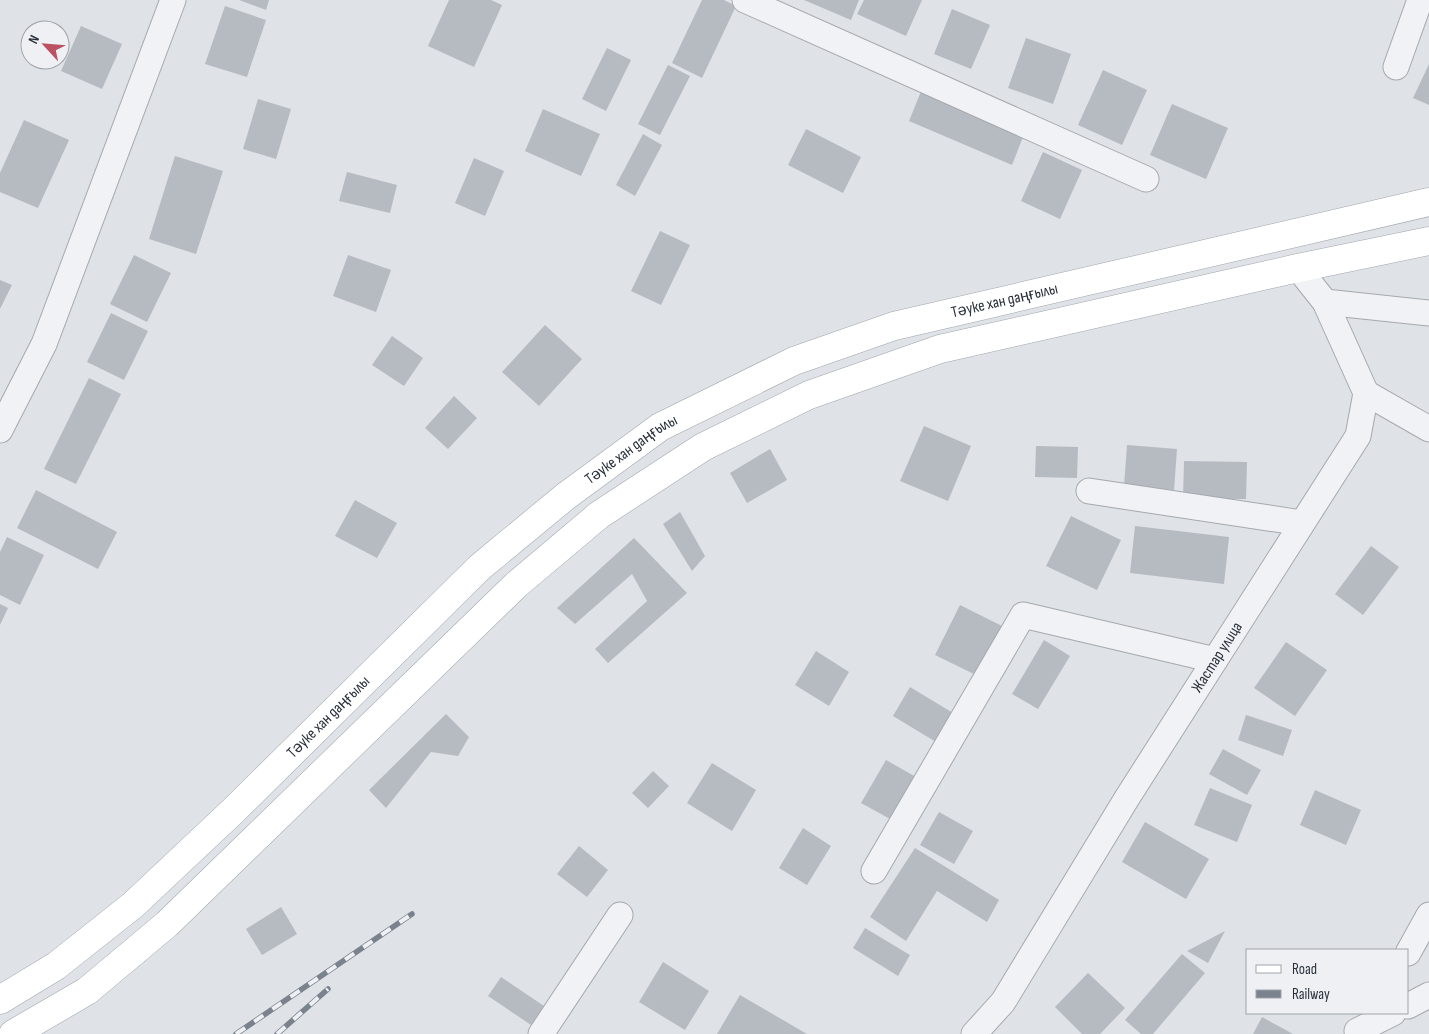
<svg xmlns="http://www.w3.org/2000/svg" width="1429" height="1034" viewBox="0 0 1429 1034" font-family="'Sofia Sans Condensed',sans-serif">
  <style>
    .building { fill: #b6bbc2 }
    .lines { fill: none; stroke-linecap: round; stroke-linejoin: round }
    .minor-casing { stroke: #a5a9af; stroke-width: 27 }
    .major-casing { stroke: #9fa7b0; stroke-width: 29 }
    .minor { stroke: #f1f2f5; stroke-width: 25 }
    .major { stroke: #fff; stroke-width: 28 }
    .rail-casing { stroke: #7a828e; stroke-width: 5.5 }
    .rail { stroke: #eef0f4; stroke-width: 4; stroke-dasharray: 11; stroke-linecap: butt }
    .labels { text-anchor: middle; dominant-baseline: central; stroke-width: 4; stroke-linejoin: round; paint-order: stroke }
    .street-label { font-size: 16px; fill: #29303b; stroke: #eef0f4 }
  </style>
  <rect width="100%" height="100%" fill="#dfe2e6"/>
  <path class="building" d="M239 0H269L266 10Z
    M449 0H491L502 5 474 67 428 46Z
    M702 0H724L736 6 702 78 672 63Z
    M804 0H859L851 20Z
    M864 0H922L906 36 857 14Z
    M225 6 266 20 247 77 205 64Z
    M952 9 990 25 971 69 934 54Z
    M81 26 122 44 102 89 61 71Z
    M1026 38 1071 54 1053 104 1008 88Z
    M607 48 631 60 606 111 582 99Z
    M1429 64V105L1413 98Z
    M668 65 690 76 660 135 638 124Z
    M1103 70 1147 90 1122 145 1078 125Z
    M922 89 1025 132 1012 165 909 121Z
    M258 99 291 109 276 159 243 149Z
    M1172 104 1228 128 1206 179 1150 155Z
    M543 109 600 134 581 176 525 151Z
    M24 120 69 140 38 208 0 192V173Z
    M806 129 861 157 843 193 788 165Z
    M643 134 662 145 635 196 616 185Z
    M1043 152 1082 170 1060 219 1021 201Z
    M175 156 223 171 196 254 149 239Z
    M474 158 504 171 485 216 455 203Z
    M347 172 397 185 390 213 339 201Z
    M660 231 690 245 661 305 631 291Z
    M134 255 171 273 147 322 110 304Z
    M348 255 391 270 376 312 333 296Z
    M0 280 12 285 0 309Z
    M111 313 148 331 124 380 87 362Z
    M545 325 582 359 539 406 502 372Z
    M392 336 423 358 404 386 372 365Z
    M89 378 121 394 76 484 44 469Z
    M454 396 477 418 448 449 425 428Z
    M924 426 971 446 948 501 900 481Z
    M1127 445 1177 449 1174 490 1124 486Z
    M1036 446 1078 447 1077 478 1035 477Z
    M770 449 787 480 747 503 730 473Z
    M1184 461 1247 462 1246 499H1183Z
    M36 490 117 532 98 569 17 528Z
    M355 500 397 523 377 558 335 536Z
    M680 512 705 556 692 571 663 524Z
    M1071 516 1121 540 1097 590 1046 566Z
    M1135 526 1229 537 1224 584 1130 573Z
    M7 537 44 555 20 605 0 595V552Z
    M634 538 687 593 608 663 595 649 647 601 632 574 575 624 557 608Z
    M1371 546 1399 567 1363 615 1335 594Z
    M0 604 8 608 0 625Z
    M960 605 1006 628 982 678 935 655Z
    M1044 640 1070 656 1038 709 1012 694Z
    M1286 642 1327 670 1295 716 1254 688Z
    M816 651 849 672 829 706 795 685Z
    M910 687 953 713 936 742 893 716Z
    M446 714 469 737 458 756 431 752 386 808 369 790Z
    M1246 715 1292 730 1283 756 1238 740Z
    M1223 749 1261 770 1247 795 1209 774Z
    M886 760 916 777 892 820 861 803Z
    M712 763 756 790 732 831 687 803Z
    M653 771 669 786 648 808 632 793Z
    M1210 788 1252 805 1237 842 1194 825Z
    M1315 790 1361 810 1346 845 1300 825Z
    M939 812 973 831 954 864 920 845Z
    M1145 822 1209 859 1186 899 1122 862Z
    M803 828 831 846 807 885 779 868Z
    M579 846 608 870 587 897 557 874Z
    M915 848 999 900 987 922 937 891 906 941 870 917Z
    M281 907 297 934 262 955 246 929Z
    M865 928 910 955 898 976 853 948Z
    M1225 931 1208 963 1187 951Z
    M1182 954 1205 973 1153 1034H1141L1125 1020Z
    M663 962 709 991 685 1030 639 1002Z
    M1088 973 1125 1008 1100 1034H1082L1055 1007Z
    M501 977 544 1006 531 1025 488 996Z
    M740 995 807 1034H717Z
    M1262 1017 1293 1034H1253Z"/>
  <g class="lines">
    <g class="minor-casing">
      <g id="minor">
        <path d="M745 0 1146 179"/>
        <path d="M1396 67 1420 0"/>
        <path d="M1325 302 1429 313"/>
        <path d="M1366 393 1429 429"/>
        <path d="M0 430 44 344 173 0"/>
        <path d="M1089 491 1302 523"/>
        <path d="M874 871 1023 615 1215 660"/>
        <path d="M1408 953 1429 915"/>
        <path d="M1408 1006 1429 995"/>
        <path d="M1357 1031 1393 1013"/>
        <path d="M541 1034 620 915"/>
        <path id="s1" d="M974 1034 1003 1002 1127 798 1358 436 1366 393 1325 302 1298 268"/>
      </g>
    </g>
    <g class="major-casing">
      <g id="major">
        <path id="s2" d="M0 1000 56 966 133 905 234 810 480 567 566 496 660 427 794 361 894 326 1429 202"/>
        <path d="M13 1034 87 991 167 924 516 585 599 515 703 447 809 395 940 349 1298 268 1429 241"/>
      </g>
    </g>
    <use href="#minor" class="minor"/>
    <use href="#major" class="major"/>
    <g class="rail-casing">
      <path id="rail" d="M236 1034 412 914
        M277 1034 328 989"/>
    </g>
    <use href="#rail" class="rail"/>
  </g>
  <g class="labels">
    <g class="street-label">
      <text stroke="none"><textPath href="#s2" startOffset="1245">Тәуке хан даңғылы</textPath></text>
      <text stroke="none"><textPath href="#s2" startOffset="840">Тәуке хан даңғылы</textPath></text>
      <text stroke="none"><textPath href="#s1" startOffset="449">Жастар улица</textPath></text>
      <text stroke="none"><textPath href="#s2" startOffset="435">Тәуке хан даңғылы</textPath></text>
    </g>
  </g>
  <rect x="1246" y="949" width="162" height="65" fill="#eef0f4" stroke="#9fa3aa"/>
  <rect x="1256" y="965" width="25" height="8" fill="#ffffff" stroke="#9fa3aa"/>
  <text x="1292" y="974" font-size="15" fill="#29303b">Road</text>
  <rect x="1256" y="990" width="25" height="8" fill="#7a828e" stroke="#9fa3aa"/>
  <text x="1292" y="999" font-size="15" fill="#29303b">Railway</text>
  <g transform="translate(45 45) rotate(296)"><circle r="24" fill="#eef0f4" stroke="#9fa3aa"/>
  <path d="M0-4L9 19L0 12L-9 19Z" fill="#bd5164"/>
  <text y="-8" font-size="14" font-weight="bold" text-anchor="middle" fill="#29303b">N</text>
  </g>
</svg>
